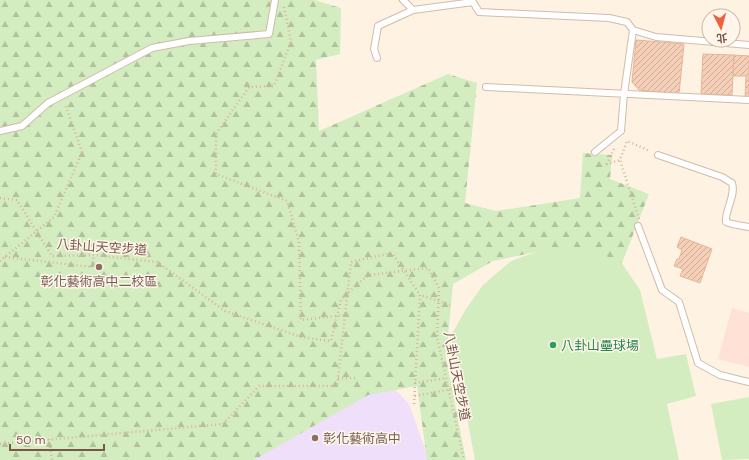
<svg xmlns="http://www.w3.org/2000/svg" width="749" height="460" viewBox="0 0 749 460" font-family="'DM Sans','Noto Sans TC',sans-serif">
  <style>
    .commercial { fill: #ffe1d6 }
    .education { fill: #f0dffa }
    .forest { fill: url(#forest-firs) }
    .garden { fill: #d3edc0 }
    .building { fill: url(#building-hatch); stroke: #eab497 }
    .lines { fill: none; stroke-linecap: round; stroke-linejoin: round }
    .service-casing { stroke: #d2bbaa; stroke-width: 8 }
    .path { stroke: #dbb29b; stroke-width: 2.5; stroke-dasharray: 1 3; stroke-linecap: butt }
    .service { stroke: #fff; stroke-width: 6 }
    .path-bridge { stroke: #dbb29b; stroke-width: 2.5; stroke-dasharray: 1 3; stroke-linecap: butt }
    .education-dot { fill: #8d6e63; stroke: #fff6eb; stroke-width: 1.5 }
    .leisure-dot { fill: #2e9e5b; stroke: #fff6eb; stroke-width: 1.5 }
    .labels { text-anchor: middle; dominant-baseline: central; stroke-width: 3; stroke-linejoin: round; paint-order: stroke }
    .street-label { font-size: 13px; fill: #785746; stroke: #fff6eb }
    .education-label { font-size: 13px; fill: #785e54; stroke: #fff6eb }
    .leisure-label { font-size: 13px; fill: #27864d; stroke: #fff6eb; text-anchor: start }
  </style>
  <defs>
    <pattern id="forest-firs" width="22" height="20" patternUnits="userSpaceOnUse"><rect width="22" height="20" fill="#d3edc0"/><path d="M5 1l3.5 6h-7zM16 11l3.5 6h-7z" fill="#b0c39e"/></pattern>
    <pattern id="building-hatch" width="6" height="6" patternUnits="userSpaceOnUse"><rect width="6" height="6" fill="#f6cfb8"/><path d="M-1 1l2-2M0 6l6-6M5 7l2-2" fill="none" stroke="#ccab97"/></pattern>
  </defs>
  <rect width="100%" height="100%" fill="#fef3e3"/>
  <path class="commercial" d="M732 308 749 313V367L718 359Z"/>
  <path class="education" d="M364 387 395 389 409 404 429 460H121Z"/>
  <path class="forest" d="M0 0H314L341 8 340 54 316 60 319 131 448 74 477 83 465 203 496 211 580 198 583 153 612 155 610 179 649 194 622 263 555 248 493 261 453 284 446 358 466 460H427L417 386 368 395 254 460H0Z"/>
  <path class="garden" d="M583 247 621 262 640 290 657 359 686 354 696 396 667 404 679 460H475L451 335 466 309 483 285 511 261 547 248Z
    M749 397V459L722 460 711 404Z"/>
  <path class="building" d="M636 40 684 44 679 94 639 90 632 82Z
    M703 54 734 55 732 95 701 94Z
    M734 55 749 56V98H745L746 76H733Z
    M681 237 712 249 700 283 680 276 683 269 674 266 677 259H679L682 250 677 247Z"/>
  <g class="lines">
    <g class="service-casing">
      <path id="service" d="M403 0 413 10
        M633 30 656 37 749 45
        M377 58 374 49 378 26 413 10 473 2 479 12 609 18 627 22 633 30 624 94 621 131 595 152
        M486 87 749 100
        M0 131 22 126 48 103 152 48 189 41 269 34 275 0
        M658 155 722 177 732 183C736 196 725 209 726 222L732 224 749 227
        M638 226 662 290 679 302 698 363 720 375 749 382"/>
    </g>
    <path class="path" d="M284 7 291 42 274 86 249 87 216 134V174L287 201 299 242 301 320 345 315 351 262 392 253 420 295
      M614 149 607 164 620 160
      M639 219 620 160 627 141 650 151
      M5 257 92 267 94 255
      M0 261 54 217 82 152 65 104
      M338 378H357
      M415 383 446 378
      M415 396 457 388
      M414 404 420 295 450 305
      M49 439 52 460
      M0 444 223 424 259 386H337L345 315"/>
    <use href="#service" class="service"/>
    <path class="path-bridge" d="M0 198 17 200 52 256 94 255 157 262 225 311 301 337 331 341 341 300 356 285 369 275 428 268 439 288 437 337 464 460"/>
  </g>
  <g class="education-dot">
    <circle cx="99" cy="267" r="4"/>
    <circle cx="315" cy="438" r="4"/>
  </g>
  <circle class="leisure-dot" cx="553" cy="345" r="4"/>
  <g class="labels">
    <g class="street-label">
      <text transform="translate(102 247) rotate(4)">八卦山天空步道</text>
      <text transform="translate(457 376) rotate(79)">八卦山天空步道</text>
    </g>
    <g class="education-label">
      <text x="99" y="281">彰化藝術高中二校區</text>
      <text x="323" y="438" text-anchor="start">彰化藝術高中</text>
    </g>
    <g class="leisure-label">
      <text x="561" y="345">八卦山壘球場</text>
    </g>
  </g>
  <g transform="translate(721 28) rotate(174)"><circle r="19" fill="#fff6eb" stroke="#c9b6a9"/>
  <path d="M0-3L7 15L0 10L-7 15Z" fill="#f2613e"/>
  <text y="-6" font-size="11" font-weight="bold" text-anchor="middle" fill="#785746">北</text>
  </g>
  <path d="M10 444v6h94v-6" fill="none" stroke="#785746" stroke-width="2"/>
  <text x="16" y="444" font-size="12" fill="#785746" stroke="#fff6eb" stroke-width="3" paint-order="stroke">50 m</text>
</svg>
